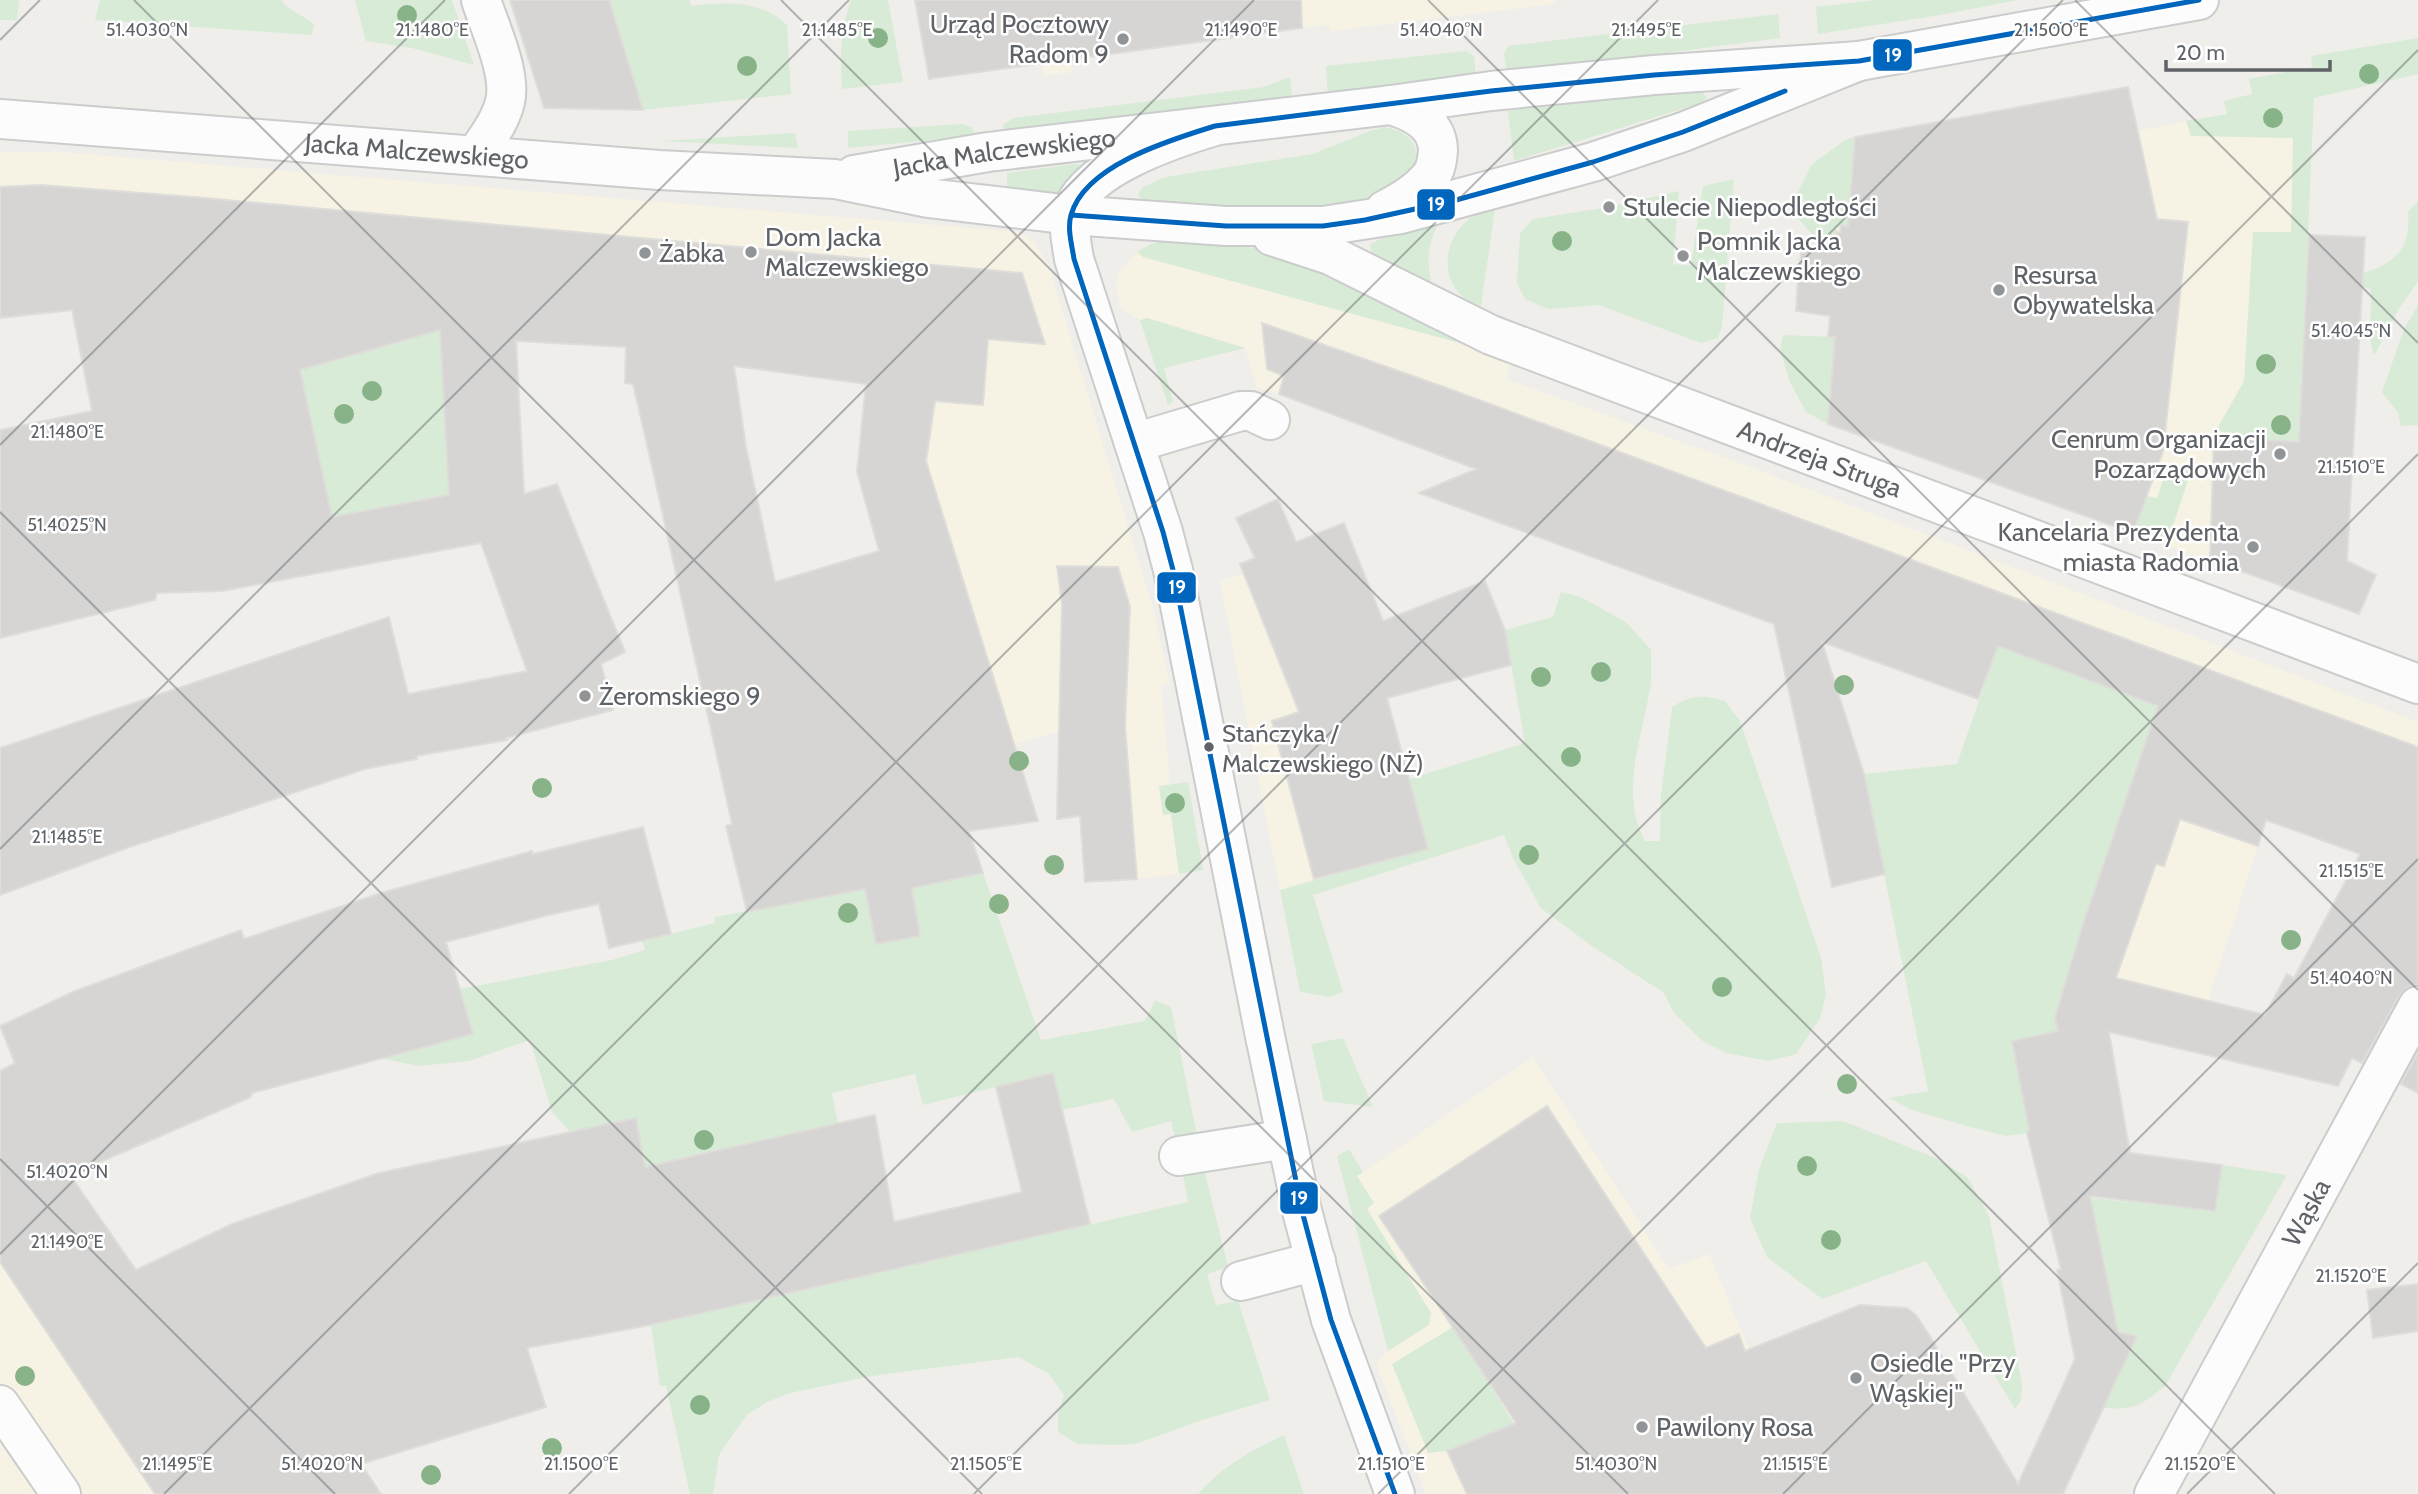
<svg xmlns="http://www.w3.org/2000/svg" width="2418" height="1494" viewBox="0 0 2418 1494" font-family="Cabin,sans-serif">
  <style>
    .commercial { fill: #f7f3e4 }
    .green { fill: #d8ebd6 }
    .building { fill: #d6d5d3; stroke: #deddd9; stroke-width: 2; fill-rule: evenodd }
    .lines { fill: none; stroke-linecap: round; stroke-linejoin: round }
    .minor-casing { stroke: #cbcccc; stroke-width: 42 }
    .minor { stroke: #fdfcfc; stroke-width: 38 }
    .bus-1-casing { stroke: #fff; stroke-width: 10 }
    .bus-1 { stroke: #0065bd; stroke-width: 5 }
    .tree { fill: #88b388 }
    .ticks { fill: none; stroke: #5f6368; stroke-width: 2; stroke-opacity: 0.45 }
    .poi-dot { fill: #919496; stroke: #fff; stroke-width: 2.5 }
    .bus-dot { fill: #5f6368; stroke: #fff; stroke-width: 2.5 }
    .labels { text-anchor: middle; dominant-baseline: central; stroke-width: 5; stroke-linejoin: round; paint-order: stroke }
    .bus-label { font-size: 24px; fill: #5f6368; stroke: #fff; text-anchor: start }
    .poi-label { font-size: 26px; fill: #5f6368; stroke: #fff; text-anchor: start }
    .street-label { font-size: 26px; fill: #5f6368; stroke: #fff }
    .ticks-label { font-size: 18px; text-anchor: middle; fill: #5f6368; stroke: #fff; stroke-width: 5; stroke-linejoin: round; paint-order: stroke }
    .line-badge { stroke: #fff; stroke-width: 2.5 }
    .badge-label { font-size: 19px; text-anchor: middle; font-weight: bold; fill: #fff }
  </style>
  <rect width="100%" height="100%" fill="#efeeea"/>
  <path class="commercial" d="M915 0H1554L1555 4 1330 31 1329 25 1301 28 1088 57 1071 60 1073 72 1044 76 1042 63 929 79Z
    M2128 87 2137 131 2314 97 2293 591 1828 424 1835 338 1828 337 1836 232 1837 227 1848 226 1855 137Z
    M0 152H61L1018 232 1034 242 1048 264 1154 612 1170 684 1161 685 1170 785 1159 787 1163 815 1171 814 1179 874 1137 879 1133 832 1081 837 1073 730 1059 731 1006 747 889 576 857 471 870 373 881 375 893 261 205 198 41 185 0 187Z
    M1137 252 1143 257 1468 345 1513 360 1506 379 1737 462 2418 722V876L2266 820 2192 1051 2055 1018 2176 658 1298 335 1279 394 1257 388 1245 348 1148 318 1140 320 1120 308 1116 283 1119 273Z
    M1244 574 1299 712 1272 722 1314 879 1280 890 1220 581Z
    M1533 1057 1669 1269 1709 1254 1810 1494H1426L1376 1364 1388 1351 1429 1324 1431 1313 1366 1209 1357 1176Z
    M0 1262 72 1370 155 1494H0Z"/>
  <path class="green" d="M0 0H19L17 20H0Z
    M100 0H281L285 5 314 24 312 35 95 20Z
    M355 0H452L474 65 412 48 366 41Z
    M609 0H689L691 6C725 2 762 0 787 25L791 94 643 110Z
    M851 0H888L903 82 842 89C840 57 840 30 851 0Z
    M1875 0H2018L1940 15 1818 34 1816 7Z
    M1778 14 1780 38 1507 74 1504 54 1508 46Z
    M2418 38V74L2314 98 2299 442 2234 438 2217 429 2244 381 2253 232H2291L2293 138 2191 136 2186 121 2227 114 2224 101 2252 94 2249 79 2312 67 2311 56Z
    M1466 51 1474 56 1476 77 1328 95 1326 66Z
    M1290 77 1292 99 1004 132 1003 125 1013 118 1264 87Z
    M1700 88 1707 98 1701 103 1514 161 1508 111Z
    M962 124 972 127 975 136 848 148V131Z
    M1386 127 1401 132 1409 138 1414 145 1418 159 1417 168 1391 196 1316 208 1263 209 1147 200 1141 199 1138 195 1143 187 1165 177 1313 154 1372 130Z
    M795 133 798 148 662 141Z
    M1855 137 1848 227 1841 225V227H1837L1835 250 1813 235 1794 214 1797 194 1811 165 1845 140Z
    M1076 164 1083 165V168L1061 193 1007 189V173Z
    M1734 179 1722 326 1718 338 1701 343 1599 305 1548 309 1525 299 1517 283 1520 233 1533 219 1609 207 1679 191 1673 264 1691 266 1703 186Z
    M2418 201V281L2398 310 2374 356 2370 339 2371 289 2363 287V273C2396 263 2411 248 2408 212Z
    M1495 209 1481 306C1477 304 1470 302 1466 299 1441 282 1443 246 1462 226 1465 223 1469 217 1473 215 1479 212 1488 211 1495 209Z
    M1438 224C1428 244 1426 263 1432 285L1372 255 1370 245 1380 239Z
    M1162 241 1256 248 1287 256 1318 268 1433 329 1467 345 1143 257 1137 252 1151 244Z
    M2418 305V425L2401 426 2398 413 2382 392 2404 329Z
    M1147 318 1245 348 1164 368 1173 402 1168 405 1140 320Z
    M440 330 449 495 332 517 299 367 345 357Z
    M1783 335 1835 337 1828 424 1806 412 1789 380 1780 349Z
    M2169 463 2192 468 2167 544 2133 533 2147 496 2157 498Z
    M1561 592 1581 597 1627 623 1651 650C1651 662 1652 676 1650 688 1642 739 1619 792 1645 841H1660L1661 794 1672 707C1693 694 1702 695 1725 701L1740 721 1821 958 1826 995 1820 1018 1796 1054 1769 1061 1726 1053 1701 1040 1674 1013 1664 993 1589 944 1541 908 1514 860 1504 835 1313 895 1343 992 1331 997 1300 992 1280 890 1428 849 1409 779 1525 743 1505 630 1553 617Z
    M1998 646 2158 706 2058 1031 2012 1041 2029 1129 2027 1133 2006 1136 1967 1126 1912 1110 1889 1098 1928 1091 1864 774 1957 764Z
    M1188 782 1203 870 1179 874 1171 814 1163 815 1159 786Z
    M983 873 1041 1040 1145 1021 1155 1000 1171 1007 1197 1136 1176 1141 1171 1121 1132 1132 1114 1099 1062 1110 996 1087 923 1105 915 1074 832 1093 838 1124 645 1167 570 1132 552 1112 530 1040 469 1061 418 1066 380 1058 473 1034 460 989 612 960 645 950 642 941 715 923V917L865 889 920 936 912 888Z
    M1343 1038 1373 1107 1324 1101 1311 1044Z
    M1843 1121 1938 1159 1968 1178 1989 1216 2022 1384 2021 1400 2015 1409 1926 1261 1822 1299 1767 1257 1750 1218 1759 1169 1777 1123Z
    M1349 1149 1363 1172 1357 1176 1374 1203 1367 1209 1431 1313 1429 1325 1388 1351 1337 1156Z
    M2222 1165 2287 1175 2165 1386C2140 1406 2135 1410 2103 1408L2118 1332 2091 1198 2215 1211Z
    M1204 1169 1228 1267 1207 1274 1216 1305 1238 1301 1270 1400 1202 1420 1138 1443 1122 1445 1077 1444 1058 1432V1415L1064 1395 1048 1373 1018 1357 872 1376 790 1393 767 1402 747 1415 735 1431 719 1455 713 1494H690L666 1386H660L651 1325 1188 1202 1183 1174Z
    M1453 1327 1515 1425 1447 1451 1428 1453 1392 1364Z
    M1284 1435 1304 1494H1198C1224 1465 1249 1452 1284 1435Z"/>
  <path class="building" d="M510 0H609L643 110 544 108Z
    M915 0H1301L1302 28 929 79Z
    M2128 87 2157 219 2188 222 2163 452 2133 533 1828 424 1835 337H1828L1830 316 1796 311 1798 277 1802 247 1835 250 1836 232 1840 233 1841 225 1848 227 1855 137Z
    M41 185 205 198 1022 273 1045 344 988 339 983 405 935 401 926 461 1038 821 969 831 983 873 912 888 920 936 876 944 865 889 747 912 726 826 732 824 650 458 633 384 625 383 626 347 516 341 524 494 557 484 625 652 601 664 613 710 506 738 507 740 416 756 417 759 365 769 130 847 0 895V748L389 617 408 694 527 671 481 543 222 591 157 593 155 600 0 638V430L92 411 72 310 0 318V187ZM440 330 449 495 332 517 300 370ZM734 366 866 384 857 472 879 551 775 582 746 447Z
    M2309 235 2365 237 2347 561 2376 575 2359 614 2210 560 2214 437 2299 442Z
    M1262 323 1444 387 2418 747V984L2407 987 2399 996 2362 1063 2352 1058 2338 1086 2109 1032 2130 1153 2222 1165 2215 1211 2090 1196 2118 1332 2137 1336 2063 1494H1467L1447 1451 1516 1423 1379 1216 1547 1106 1706 1348 1739 1334 1745 1351 1860 1305 1907 1308 1916 1315 1928 1333 2018 1484 2075 1359 2057 1270 2061 1269 2027 1133 2029 1129 2012 1041 2058 1031 2055 1017 2081 930 2158 706 1998 646 1978 699 1822 642 1864 774 1885 874 1832 887 1774 624 1419 493 1476 469 1279 394 1284 376 1267 369ZM2180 819 2258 846 2266 820 2360 854 2294 978 2287 974 2265 1015 2116 978 2156 864 2164 866Z
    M1278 499 1296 542 1344 523 1383 621 1485 581 1505 630 1511 665 1387 698 1428 849 1314 879 1272 721 1299 712 1240 564 1255 558 1236 518Z
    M1057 566 1118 567 1130 607 1125 726 1137 879 1085 882 1080 816 1057 819 1062 604Z
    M643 827 671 934 609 948 599 904 549 915 446 942 473 1034 252 1093 251 1097 70 1175 136 1270 232 1224 379 1173 636 1118 645 1167 875 1115 894 1222 1022 1192 996 1087 1053 1073 1090 1224 650 1325 527 1348 546 1407 361 1464 381 1494H155L0 1262V1071L15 1063 0 1026 75 991 241 930 244 939 381 893 532 851 533 854Z
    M2418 1052V1093L2401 1084Z
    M2418 1284V1331L2373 1338 2367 1290Z"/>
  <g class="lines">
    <g class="minor-casing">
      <g id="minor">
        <path id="s1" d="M0 119 659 170 835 179 928 198 1071 215 1226 226H1323L1401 214 1593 162 1683 132 1859 61"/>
        <path d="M1215 126C1175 138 1081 168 1071 215 1068 229 1072 245 1074 259L1163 532 1173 570 1265 1036 1302 1211 1331 1320 1395 1494"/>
        <path d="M476 155C487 138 500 122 505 102 512 74 490 28 481 0"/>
        <path id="s2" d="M854 175 988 152 1391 105 1491 91 1654 75 1859 61 2199 0"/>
        <path d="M1385 210C1401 202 1419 191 1430 177 1436 170 1437 161 1438 151 1438 124 1414 112 1391 105"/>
        <path id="s3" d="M1272 236 1330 255 1491 335 2418 684"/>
        <path d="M1134 443 1241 411H1251L1270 420"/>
        <path d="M1179 1156 1287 1139"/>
        <path d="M1241 1281 1316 1261"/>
        <path d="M0 1405 61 1494"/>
        <path id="s4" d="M2154 1494 2418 1006"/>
      </g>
    </g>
    <use href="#minor" class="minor"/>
    <g class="bus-1-casing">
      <path id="bus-1" d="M1071 215 1226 226H1323L1365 220 1456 200 1593 162 1683 132 1785 91
        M1395 1494 1331 1320 1302 1211 1173 570 1163 532 1074 259C1072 245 1067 229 1071 215 1085 165 1170 140 1215 126L1491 91 1654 75 1859 61 2199 0"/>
    </g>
    <use href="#bus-1" class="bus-1"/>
  </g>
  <g class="tree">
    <circle cx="407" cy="15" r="10"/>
    <circle cx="878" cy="38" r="10"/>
    <circle cx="747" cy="66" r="10"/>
    <circle cx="2369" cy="74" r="10"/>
    <circle cx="2273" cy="118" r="10"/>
    <circle cx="1562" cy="241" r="10"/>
    <circle cx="2266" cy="364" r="10"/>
    <circle cx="372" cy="391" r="10"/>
    <circle cx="344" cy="414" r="10"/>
    <circle cx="2281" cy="425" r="10"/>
    <circle cx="1601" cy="672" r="10"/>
    <circle cx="1541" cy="677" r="10"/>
    <circle cx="1844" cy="685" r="10"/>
    <circle cx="1571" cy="757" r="10"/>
    <circle cx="1019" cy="761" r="10"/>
    <circle cx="542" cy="788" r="10"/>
    <circle cx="1175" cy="803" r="10"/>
    <circle cx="1529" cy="855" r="10"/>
    <circle cx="1054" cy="865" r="10"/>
    <circle cx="999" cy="904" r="10"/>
    <circle cx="848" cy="913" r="10"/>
    <circle cx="2291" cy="940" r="10"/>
    <circle cx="1722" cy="987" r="10"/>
    <circle cx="1847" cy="1084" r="10"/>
    <circle cx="704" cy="1140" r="10"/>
    <circle cx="1807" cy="1166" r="10"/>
    <circle cx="1831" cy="1240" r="10"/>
    <circle cx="25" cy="1376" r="10"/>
    <circle cx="700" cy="1405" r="10"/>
    <circle cx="552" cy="1448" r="10"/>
    <circle cx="431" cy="1475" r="10"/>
  </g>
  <path class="ticks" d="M134 0 1628 1494M781 0 2275 1494M1428 0 2418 990M2075 0 2418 343M0 40 40 0M0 445 445 0M0 512 982 1494M0 849 849 0M0 1159 335 1494M0 1254 1254 0M164 1494 1658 0M569 1494 2063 0M974 1494 2418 50M1378 1494 2418 454M1783 1494 2418 859M2187 1494 2418 1263"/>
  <g class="poi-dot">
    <circle cx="1123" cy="39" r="7"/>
    <circle cx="1609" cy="207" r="7"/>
    <circle cx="751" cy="252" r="7"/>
    <circle cx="645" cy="253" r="7"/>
    <circle cx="1683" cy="256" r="7"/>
    <circle cx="1999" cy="290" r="7"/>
    <circle cx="2280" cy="454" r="7"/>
    <circle cx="2253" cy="547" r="7"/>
    <circle cx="585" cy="696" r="7"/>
    <circle cx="1856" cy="1378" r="7"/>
    <circle cx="1642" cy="1427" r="7"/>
  </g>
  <circle class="bus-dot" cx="1209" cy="747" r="6"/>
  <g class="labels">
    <g class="bus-label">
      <text x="1222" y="733">Stańczyka /<tspan x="1222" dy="30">Malczewskiego (NŻ)</tspan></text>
    </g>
    <g class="poi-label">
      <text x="1109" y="24" text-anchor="end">Urząd Pocztowy<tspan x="1109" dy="30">Radom 9</tspan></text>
      <text x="1623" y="207">Stulecie Niepodległości</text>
      <text x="765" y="237">Dom Jacka<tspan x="765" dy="30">Malczewskiego</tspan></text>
      <text x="1697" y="241">Pomnik Jacka<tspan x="1697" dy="30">Malczewskiego</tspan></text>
      <text x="659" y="253">Żabka</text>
      <text x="2013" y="275">Resursa<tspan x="2013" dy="30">Obywatelska</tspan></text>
      <text x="2266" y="439" text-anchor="end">Cenrum Organizacji<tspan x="2266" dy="30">Pozarządowych</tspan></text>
      <text x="2239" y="532" text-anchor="end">Kancelaria Prezydenta<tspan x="2239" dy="30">miasta Radomia</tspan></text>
      <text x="599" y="696">Żeromskiego 9</text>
      <text x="1870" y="1363">Osiedle "Przy<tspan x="1870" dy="30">Wąskiej"</tspan></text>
      <text x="1656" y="1427">Pawilony Rosa</text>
    </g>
    <g class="street-label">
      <text stroke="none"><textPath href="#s1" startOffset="418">Jacka Malczewskiego</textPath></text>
      <text stroke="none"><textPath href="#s2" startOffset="152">Jacka Malczewskiego</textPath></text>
      <text stroke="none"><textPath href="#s3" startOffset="592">Andrzeja Struga</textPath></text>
      <text stroke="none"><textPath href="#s4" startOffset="320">Wąska</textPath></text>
    </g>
  </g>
  <g class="ticks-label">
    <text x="147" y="36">51.4030°N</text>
    <text x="432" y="36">21.1480°E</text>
    <text x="837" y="36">21.1485°E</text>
    <text x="1241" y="36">21.1490°E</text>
    <text x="1441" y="36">51.4040°N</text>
    <text x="1646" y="36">21.1495°E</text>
    <text x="2051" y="36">21.1500°E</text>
    <text x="2351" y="337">51.4045°N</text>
    <text x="67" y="438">21.1480°E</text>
    <text x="2351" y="473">21.1510°E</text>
    <text x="67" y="531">51.4025°N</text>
    <text x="67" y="843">21.1485°E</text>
    <text x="2351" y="877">21.1515°E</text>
    <text x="2351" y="984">51.4040°N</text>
    <text x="67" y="1178">51.4020°N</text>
    <text x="67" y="1248">21.1490°E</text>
    <text x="2351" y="1282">21.1520°E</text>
    <text x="2200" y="1470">21.1520°E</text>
    <text x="177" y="1470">21.1495°E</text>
    <text x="322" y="1470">51.4020°N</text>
    <text x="581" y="1470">21.1500°E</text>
    <text x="986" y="1470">21.1505°E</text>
    <text x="1391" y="1470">21.1510°E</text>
    <text x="1616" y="1470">51.4030°N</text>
    <text x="1795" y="1470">21.1515°E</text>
  </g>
  <g class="line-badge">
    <rect x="1872" y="38" width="41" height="34" rx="7" fill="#0065bd"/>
    <rect x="1416" y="188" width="40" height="33" rx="7" fill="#0065bd"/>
    <rect x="1156" y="571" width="41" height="33" rx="7" fill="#0065bd"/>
    <rect x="1279" y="1181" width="40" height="34" rx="7" fill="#0065bd"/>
  </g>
  <g class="badge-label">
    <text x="1893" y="62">19</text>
    <text x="1436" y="211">19</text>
    <text x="1177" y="594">19</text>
    <text x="1299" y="1205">19</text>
  </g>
  <path d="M2166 60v10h164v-10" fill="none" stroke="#5f6368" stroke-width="3.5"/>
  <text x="2176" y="60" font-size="21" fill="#5f6368" stroke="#ffffff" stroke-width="5" paint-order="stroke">20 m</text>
</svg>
